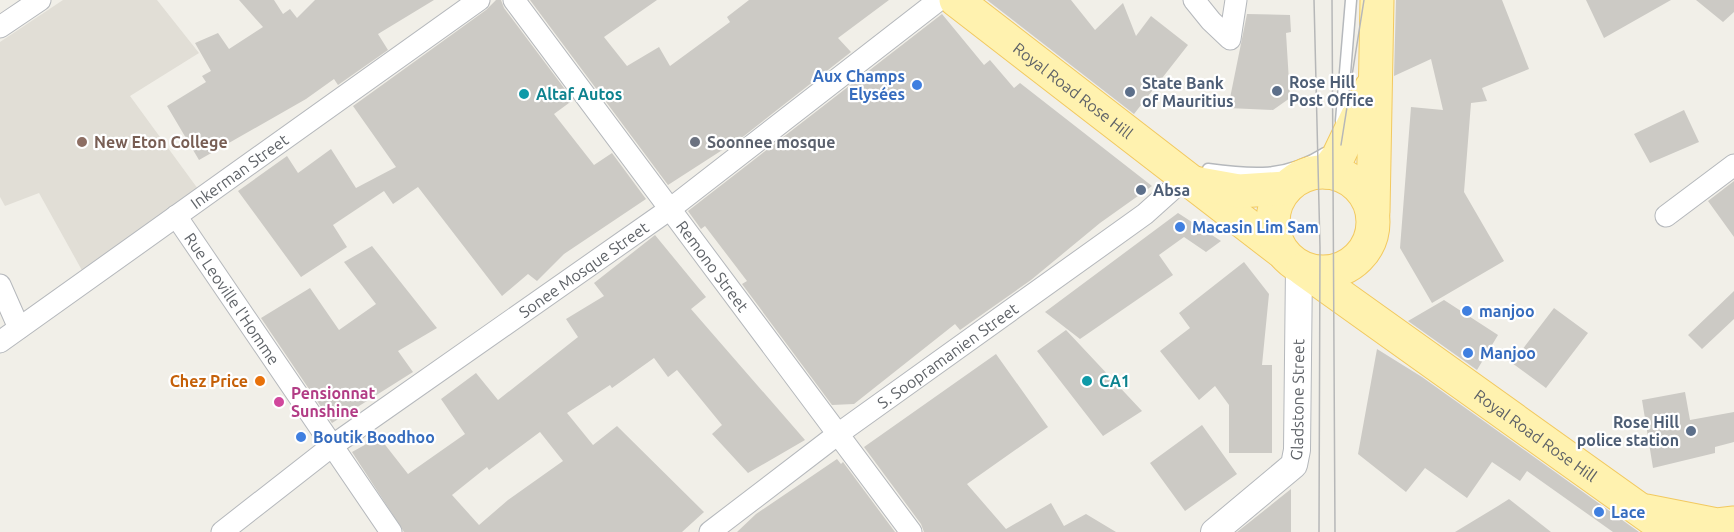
<svg xmlns="http://www.w3.org/2000/svg" width="1734" height="532" viewBox="0 0 1734 532" font-family="Ubuntu,sans-serif">
  <style>
    .education { fill: #e1ded6 }
    .building { fill: #cccac5; fill-rule: evenodd }
    .lines { fill: none; stroke-linecap: round; stroke-linejoin: round }
    .service-casing { stroke: #b5b8bc; stroke-width: 13 }
    .minor-casing { stroke: #b5b8bc; stroke-width: 23 }
    .tertiary-casing { stroke: #b5b8bc; stroke-width: 28 }
    .primary-casing { stroke: #f2c960; stroke-width: 35 }
    .service { stroke: #fff; stroke-width: 10 }
    .minor { stroke: #fff; stroke-width: 21 }
    .tertiary { stroke: #fff; stroke-width: 26 }
    .primary { stroke: #fff2af; stroke-width: 33 }
    .tram { stroke: #b6b7b8; stroke-width: 1.5 }
    .shop-dot { fill: #3f7fe0; stroke: #fff; stroke-width: 2 }
    .service-dot { fill: #5c6f8a; stroke: #fff; stroke-width: 2 }
    .culture-dot { fill: #0f9aa8; stroke: #fff; stroke-width: 2 }
    .education-dot { fill: #8d6e63; stroke: #fff; stroke-width: 2 }
    .worship-dot { fill: #6b7280; stroke: #fff; stroke-width: 2 }
    .food-dot { fill: #e8710a; stroke: #fff; stroke-width: 2 }
    .hotel-dot { fill: #d1479c; stroke: #fff; stroke-width: 2 }
    .labels { text-anchor: middle; dominant-baseline: central; stroke-width: 4.5; stroke-linejoin: round; paint-order: stroke }
    .shop-label { font-size: 16px; font-weight: bold; fill: #366cbe; stroke: #fff; text-anchor: start }
    .service-label { font-size: 16px; font-weight: bold; fill: #4e5e75; stroke: #fff; text-anchor: start }
    .street-label { font-size: 16px; fill: #5f6368; stroke: #fff }
    .culture-label { font-size: 16px; font-weight: bold; fill: #0d838f; stroke: #fff; text-anchor: start }
    .education-label { font-size: 16px; font-weight: bold; fill: #785e54; stroke: #fff; text-anchor: start }
    .worship-label { font-size: 16px; font-weight: bold; fill: #5b616d; stroke: #fff; text-anchor: start }
    .food-label { font-size: 16px; font-weight: bold; fill: #c56008; stroke: #fff; text-anchor: end }
    .hotel-label { font-size: 16px; font-weight: bold; fill: #b23c85; stroke: #fff; text-anchor: start }
  </style>
  <rect width="100%" height="100%" fill="#f1efe8"/>
  <path class="education" d="M63 0H157L199 53 130 96 198 189 84 274 39 193 5 206 0 197V42Z"/>
  <path class="building" d="M239 0H274L283 14 290 9 297 18 315 0H434L378 34 388 50 338 85 334 79 306 99 199 160 167 106 206 82 202 76 211 71 195 43 218 33 229 49 263 27Z
    M496 0H501L504 8 573 100 554 114 594 165 612 153 646 199 564 254 537 281 528 274 502 296 418 187 393 204 384 191 333 225 347 247 301 277 238 191 287 156 298 173 331 149 356 188 396 167 353 106 486 10Z
    M530 0H657L604 37 627 66 659 47 670 66 730 22 727 17 749 0H889L838 38 851 52 744 136 668 185Z
    M987 0H1071L1095 30 1123 3 1136 36 1151 16 1188 45 1134 114Z
    M1396 0H1502L1529 69 1482 88 1487 101 1471 103 1464 192 1504 261 1432 303 1400 248 1411 107 1443 110 1431 59 1394 76Z
    M1586 0H1671L1604 38Z
    M1696 0H1734V12L1723 22Z
    M942 14 984 65 990 60 1014 88 1020 83 1152 186 1100 223 1031 280 960 330 955 324 854 404 832 405 742 284 747 281 705 226 701 229 688 211Z
    M1247 14 1290 15 1291 32 1286 33 1290 98 1273 110 1228 108Z
    M1684 110 1699 142 1650 163 1634 134Z
    M1734 181V237L1708 201Z
    M1178 213 1221 241 1206 252 1184 237 1159 255 1173 275 1080 339 1045 312Z
    M655 235 706 297 691 309 805 440 748 473 712 434 722 425 677 370 668 377 654 358 612 388 610 385 567 413 593 445 617 426 704 512 682 532H404L352 452 379 437 408 474 465 434 441 399 476 373 498 400 578 337 566 319 604 296 594 283ZM540 432 563 461 508 500 479 525 452 495 487 467 489 470Z
    M372 246 437 328 398 351 413 372 332 423 261 318 310 288 339 330 376 304 344 262Z
    M1244 262 1269 294 1262 365H1272V453H1229V405L1215 386 1199 400 1160 351 1190 328 1179 313Z
    M1734 291V319L1702 349 1688 335Z
    M1444 300 1498 335 1477 370 1408 321Z
    M1554 308 1588 333 1546 388 1512 363Z
    M1066 330 1142 411 1103 436 1037 351Z
    M1377 349 1422 377 1639 532H1613L1527 471 1520 481 1492 462 1467 498 1425 468 1406 492 1358 454Z
    M996 354 1048 427 967 484 1006 529 1051 503 1064 526 1086 514 1116 532H924L921 524 864 447Z
    M1685 392 1690 420 1734 412V442L1715 447V453L1653 468 1642 400Z
    M1202 425 1237 474 1185 511 1150 463Z
    M837 459 841 464 843 462 895 532H737L756 514Z
    M1291 489V532H1237L1251 521Z
    M1509 499 1551 532H1455L1498 506Z"/>
  <g class="lines">
    <g class="service-casing">
      <path id="service" d="M1341 121 1351 0
        M1208 169C1252 175 1286 178 1325 153"/>
    </g>
    <g class="minor-casing">
      <g id="minor">
        <path id="s1" d="M514 0 911 532"/>
        <path d="M1194 0 1211 21 1230 39 1236 0"/>
        <path d="M0 27 40 0"/>
        <path id="s2" d="M176 216 391 532"/>
        <path d="M1666 216 1734 165"/>
        <path d="M0 285 19 328"/>
        <path id="s3" d="M0 342 479 0"/>
        <path id="s4" d="M222 532 332 446 670 209 939 0"/>
        <path id="s5" d="M710 532 838 434 1145 214 1184 179"/>
      </g>
    </g>
    <g class="tertiary-casing">
      <g id="tertiary">
        <path id="s6" d="M1214 532 1294 465 1297 450 1299 267"/>
      </g>
    </g>
    <g class="primary-casing">
      <g id="primary">
        <path id="s7" d="M956 0 1281 251"/>
        <circle cx="1323" cy="222" r="50"/>
        <path d="M1326 172 1338 157 1371 88"/>
        <path d="M1194 183 1239 191 1286 188"/>
        <path d="M1373 212 1377 0"/>
        <path id="s8" d="M1303 269 1671 532"/>
        <path d="M1646 511 1717 525 1734 523"/>
      </g>
    </g>
    <use href="#service" class="service"/>
    <use href="#minor" class="minor"/>
    <use href="#tertiary" class="tertiary"/>
    <use href="#primary" class="primary"/>
    <path class="tram" d="M1314 0 1320 247 1319 532
      M1332 0 1335 532
      M1341 145 1364 0"/>
  </g>
  <g class="shop-dot">
    <circle cx="917" cy="85" r="6"/>
    <circle cx="1180" cy="227" r="6"/>
    <circle cx="1467" cy="311" r="6"/>
    <circle cx="1468" cy="353" r="6"/>
    <circle cx="301" cy="437" r="6"/>
    <circle cx="1599" cy="512" r="6"/>
  </g>
  <g class="service-dot">
    <circle cx="1277" cy="91" r="6"/>
    <circle cx="1130" cy="92" r="6"/>
    <circle cx="1141" cy="190" r="6"/>
    <circle cx="1691" cy="431" r="6"/>
  </g>
  <g class="culture-dot">
    <circle cx="524" cy="94" r="6"/>
    <circle cx="1087" cy="381" r="6"/>
  </g>
  <circle class="education-dot" cx="82" cy="142" r="6"/>
  <circle class="worship-dot" cx="695" cy="142" r="6"/>
  <circle class="food-dot" cx="260" cy="381" r="6"/>
  <circle class="hotel-dot" cx="279" cy="402" r="6"/>
  <g class="labels">
    <g class="shop-label">
      <text x="905" y="76" text-anchor="end">Aux Champs<tspan x="905" dy="18">Elysées</tspan></text>
      <text x="1192" y="227">Macasin Lim Sam</text>
      <text x="1479" y="311">manjoo</text>
      <text x="1480" y="353">Manjoo</text>
      <text x="313" y="437">Boutik Boodhoo</text>
      <text x="1611" y="512">Lace</text>
    </g>
    <g class="service-label">
      <text x="1289" y="82">Rose Hill<tspan x="1289" dy="18">Post Office</tspan></text>
      <text x="1142" y="83">State Bank<tspan x="1142" dy="18">of Mauritius</tspan></text>
      <text x="1153" y="190">Absa</text>
      <text x="1679" y="422" text-anchor="end">Rose Hill<tspan x="1679" dy="18">police station</tspan></text>
    </g>
    <g class="street-label">
      <text stroke="none"><textPath href="#s7" startOffset="148">Royal Road Rose Hill</textPath></text>
      <text stroke="none"><textPath href="#s3" startOffset="294">Inkerman Street</textPath></text>
      <text stroke="none"><textPath href="#s1" startOffset="332">Remono Street</textPath></text>
      <text stroke="none"><textPath href="#s4" startOffset="447">Sonee Mosque Street</textPath></text>
      <text stroke="none"><textPath href="#s2" startOffset="100">Rue Leoville l'Homme</textPath></text>
      <text stroke="none"><textPath href="#s5" startOffset="296">S. Soopramanien Street</textPath></text>
      <text stroke="none"><textPath href="#s6" startOffset="170">Gladstone Street</textPath></text>
      <text stroke="none"><textPath href="#s8" startOffset="286">Royal Road Rose Hill</textPath></text>
    </g>
    <g class="culture-label">
      <text x="536" y="94">Altaf Autos</text>
      <text x="1099" y="381">CA1</text>
    </g>
    <g class="education-label">
      <text x="94" y="142">New Eton College</text>
    </g>
    <g class="worship-label">
      <text x="707" y="142">Soonnee mosque</text>
    </g>
    <g class="food-label">
      <text x="248" y="381">Chez Price</text>
    </g>
    <g class="hotel-label">
      <text x="291" y="393">Pensionnat<tspan x="291" dy="18">Sunshine</tspan></text>
    </g>
  </g>
</svg>
